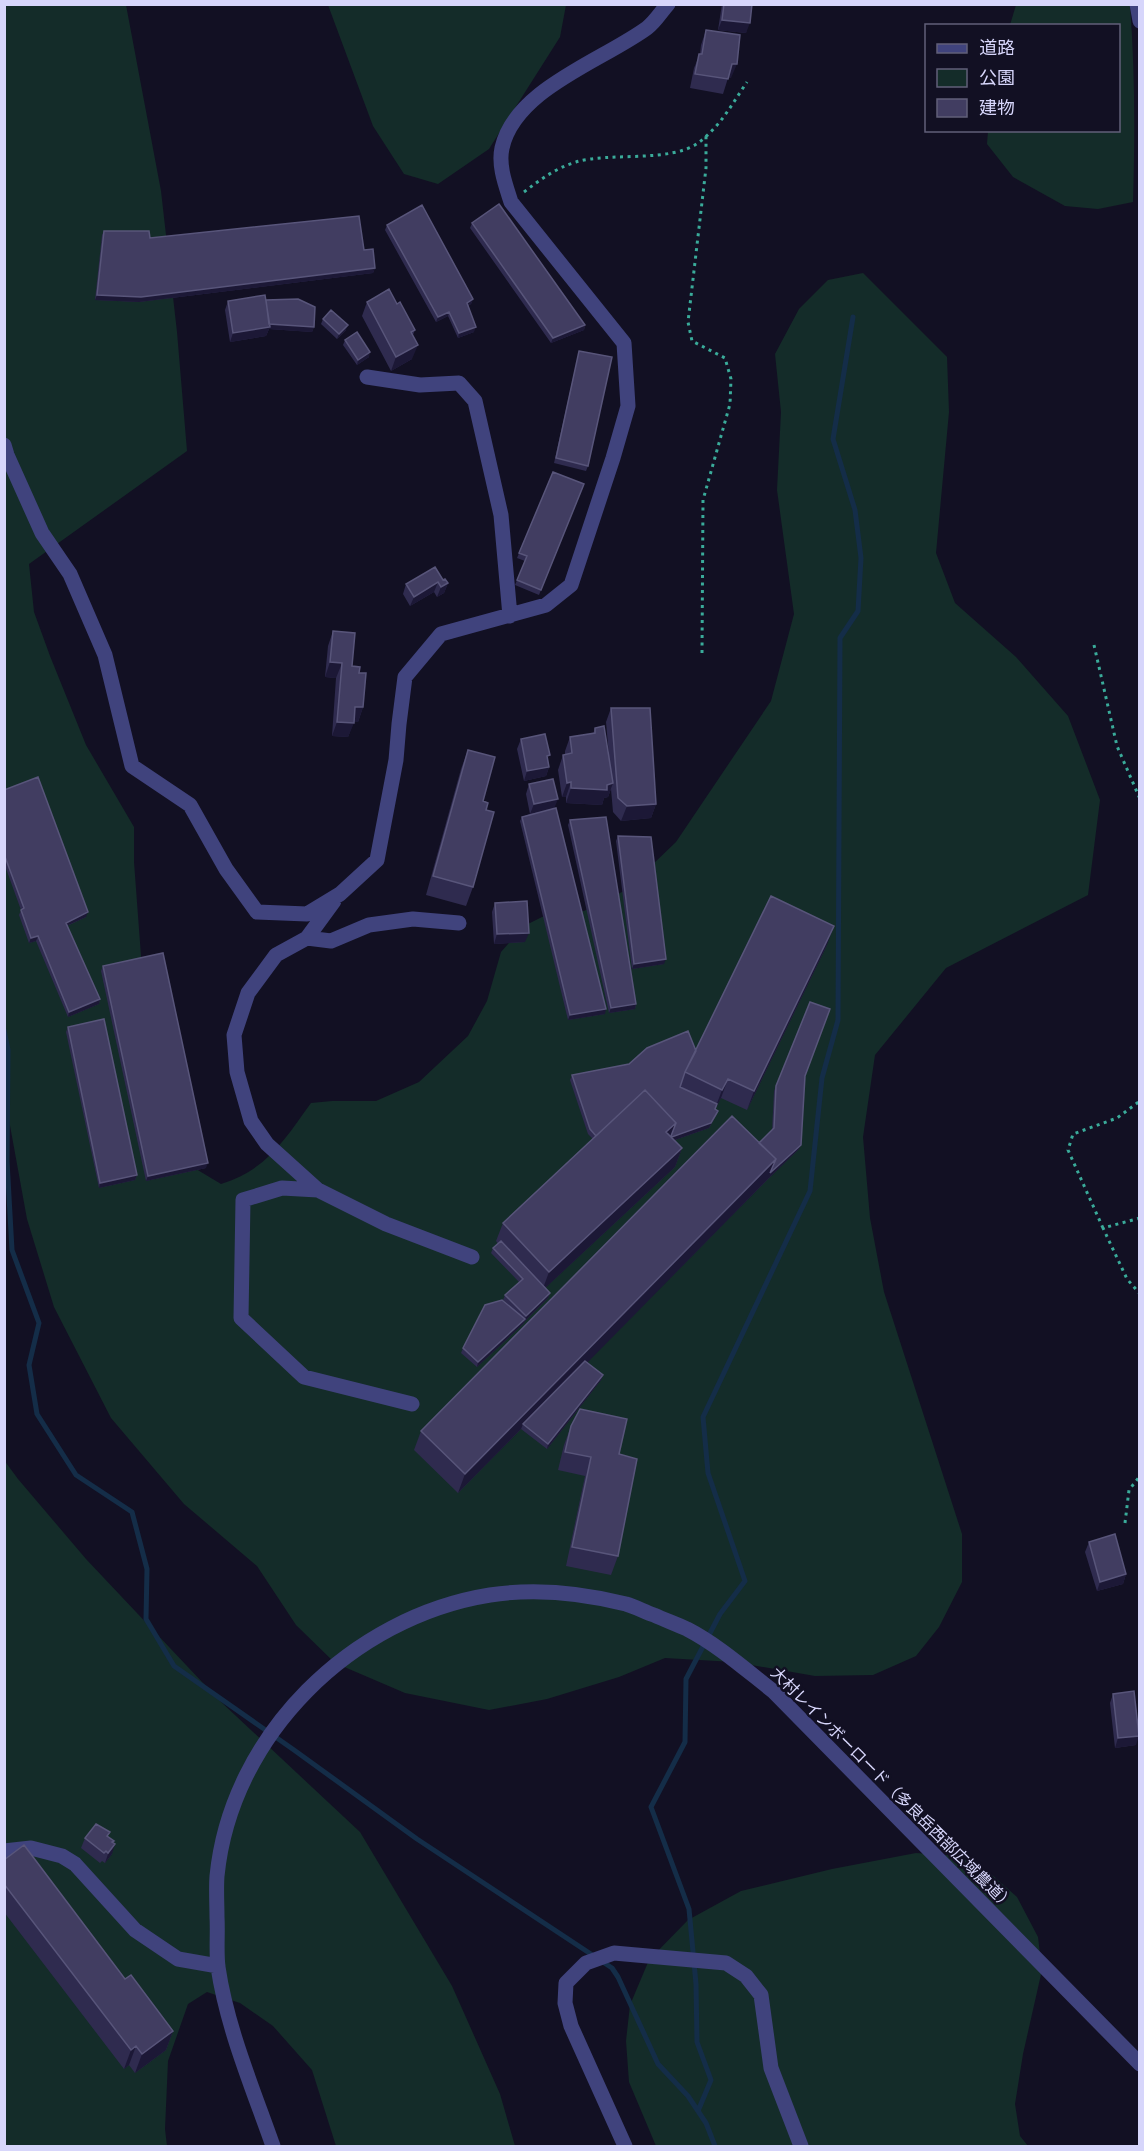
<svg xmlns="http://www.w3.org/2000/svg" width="1144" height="2151" viewBox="0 0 1144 2151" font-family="'Varela Round','Noto Sans JP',sans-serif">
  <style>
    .green { fill: #142c29 }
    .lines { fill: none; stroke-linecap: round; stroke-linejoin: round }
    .stream { stroke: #142d48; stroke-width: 5 }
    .path { stroke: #3aab9a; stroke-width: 3; stroke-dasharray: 3 4.5; stroke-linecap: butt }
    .minor { stroke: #40437d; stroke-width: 15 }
    .wall { fill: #2f2b4f }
    .shaded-wall { fill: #1c1836 }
    .building { fill: #413d61; stroke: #58557a; stroke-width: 1.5 }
    .labels { text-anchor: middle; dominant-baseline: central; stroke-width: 5; stroke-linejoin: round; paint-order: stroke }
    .street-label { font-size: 16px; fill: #d7d6fb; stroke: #121023 }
  </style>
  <rect width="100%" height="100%" fill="#121023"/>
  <path class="green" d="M4 5H126L161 191 177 332 187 451 29 564 34 612 50 656 86 745 134 827V862L144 996 196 1169 221 1184C268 1169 284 1140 311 1103L332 1101H376L419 1082 468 1036 487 1001 501 952 524 926 546 915 584 911 626 890 676 842 771 701 794 614 777 490 781 412 775 354 799 309 828 280 863 273 947 357 949 412 936 553 955 603 1016 657 1068 716 1100 800 1088 895 946 968 875 1055 863 1137 870 1218 884 1292 962 1534V1582L939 1627 916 1656 873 1675 815 1676 734 1662 665 1658 619 1677 547 1699 489 1710 405 1693 335 1663 296 1625 257 1566 184 1504 111 1418 54 1307 27 1219 5 1098Z
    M328 5H566L560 37 489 149 438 184 404 174 373 126Z
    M1016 5H1130C1135 71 1135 135 1133 202L1098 209 1065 206 1013 177 987 144 988 131 1118 130V26L1010 25Z
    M4 1460 18 1479 86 1559 220 1701 360 1832 452 1986 500 2094 515 2146H336L312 2070 273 2026 240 2003 207 1992 188 2004 168 2061 165 2129 167 2146H5Z
    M916 1853 958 1856 989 1872 1017 1897 1038 1937 1042 1970 1023 2054 1015 2104 1020 2136 1028 2146H656L629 2082 626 2041 630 2005 649 1960 688 1920 741 1891 832 1869Z"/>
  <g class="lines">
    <path class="stream" d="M4 1030 8 1050 7 1161 12 1250 39 1323 29 1365 37 1414 76 1475 132 1512 147 1569 146 1619 174 1666 294 1750 417 1839 612 1968 618 1977 658 2064 688 2096 706 2123 715 2146
      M698 2111 711 2080 697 2042 696 1984 689 1909 651 1807 685 1742 686 1679 720 1614 745 1581 708 1473 703 1417 810 1191 822 1078 838 1020 840 638 858 611 861 558 855 510 833 439 853 317"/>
    <path class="path" d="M524 192C541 179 556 168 576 162 609 152 670 163 698 143 720 127 732 104 747 82
      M1094 645 1117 746 1140 799
      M702 653 703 500 730 404 731 379 725 358 692 341 688 322 706 168V136
      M1140 1218 1103 1228 1127 1279 1140 1294
      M1103 1228 1068 1150 1073 1134 1117 1118 1140 1101
      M1125 1523 1129 1490 1140 1476"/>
    <path class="minor" d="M1137 4 1140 21
      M367 377 420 385 459 383 475 401 501 515 510 616
      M4 445 7 455 42 533 70 574 105 655 132 766 190 805 226 869 257 912 307 914 340 894 377 860 396 760 399 724 405 677 441 634 546 605 571 585 613 458 628 406 624 343 511 202C506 186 498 166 502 148 515 89 602 61 647 28 655 22 661 12 668 4
      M334 901 307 938 276 955 248 993 234 1035 237 1072 251 1121 267 1144 318 1190 386 1224 472 1257
      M307 938 331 941 369 925 413 919 459 923
      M318 1190 282 1188 243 1200 241 1318 304 1377 412 1404
      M4 1851 31 1848 62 1856 75 1864 135 1930 178 1959 218 1966
      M273 2146C253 2089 227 2028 218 1967 216 1951 218 1933 217 1917 217 1904 216 1889 217 1876 231 1735 352 1617 490 1595 535 1588 582 1593 626 1604 636 1607 645 1612 654 1615 665 1620 676 1624 687 1629 718 1645 746 1670 773 1691L1140 2064
      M625 2146 571 2026 565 2003 566 1983 586 1963 614 1953 726 1963 746 1976 761 1995 771 2068 801 2146"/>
  </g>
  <path class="wall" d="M722 4H752L746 33 718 30Z
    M706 30 731 78H728L723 94 690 88 694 68 700 54 701 45Z
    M472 223 585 325 584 330 551 343 470 228Z
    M387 225 473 299 471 304 468 306 474 332 458 338 448 316 436 322 385 230Z
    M104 231 150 238 364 250 375 268 373 273 139 302 95 300 102 235Z
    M266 300 314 327 312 332 269 329 266 336 230 342 225 310 228 301Z
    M367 302 397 304 415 330 413 335 412 359 391 371 362 316Z
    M323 319 346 330 337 339 321 324Z
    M345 340 369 357 357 365 343 345Z
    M579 351 588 466 586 471 554 463Z
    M553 472 584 484 539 595 515 585 525 561 517 558Z
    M443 580 448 583 444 593 437 597 434 592 410 606 403 594 406 584Z
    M333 631 352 666 359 673 363 707 358 722 354 721 348 737 332 736 336 678 325 677 328 646Z
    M611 708 656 804 651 818 621 821 613 812 611 789 608 797 604 798 602 805 566 803V797H562L558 770 563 755H565V751L570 737 593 734 595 728 609 756 606 722Z
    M521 739 548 760 549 767 546 776 524 781 517 749Z
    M468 750 486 810 473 887 466 906 426 895 461 769Z
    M529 784 554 809 605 1014 568 1020 520 821 522 817 530 814 526 794Z
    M4 790 86 917 67 926 100 999 99 1004 68 1017 36 941 29 943 19 915 21 910 4 863Z
    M570 820 636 1004 635 1009 609 1013 568 825Z
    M618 836 664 964 632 969 616 841Z
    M495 903 525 942 494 944 492 912Z
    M827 945 747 1110 721 1098 715 1109 718 1111 716 1116 709 1128 675 1140 682 1148 675 1167 545 1288 550 1293 548 1298 525 1321 523 1324 477 1367 461 1353 463 1348 512 1308 503 1300 505 1295 519 1282 491 1253 493 1248 498 1244 496 1241 503 1223 593 1139 588 1134 570 1080 572 1075 696 1051Z
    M103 966 206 1168 146 1181 101 971Z
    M810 1002 799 1149 769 1178 587 1362 603 1375 601 1380 547 1449 521 1429 458 1493 414 1450 421 1431 759 1143 772 1130 774 1091Z
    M68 1027 137 1175 135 1180 99 1188 66 1032Z
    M571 1426 619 1454 618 1556 611 1575 566 1566 585 1476 558 1470 564 1445Z
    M1089 1542 1126 1574 1123 1584 1097 1591 1085 1552Z
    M1113 1694 1136 1745 1115 1748 1110 1703Z
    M109 1837 113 1843 112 1854 105 1863 102 1861 100 1863 81 1848 85 1838Z
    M4 1860 125 1979 173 2031 166 2050 135 2073 129 2065 124 2069 4 1912Z"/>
  <path class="shaded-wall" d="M722 20 750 23 746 33 718 30Z
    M732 64H737L731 78H727Z
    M375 268 373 273 139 302 95 300 97 295Z
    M473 299 471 304 465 307 467 303Z
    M449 312 448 316 436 322 438 317Z
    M267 324 314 327 312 332 269 329 266 336 230 342 233 333Z
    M348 325 346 330 337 339 339 334Z
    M585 325 584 330 551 343 553 338Z
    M476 327 474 332 458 338 459 333Z
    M418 345 412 359 391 371 396 357Z
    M370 352 369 357 357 365 358 360Z
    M438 582 434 592 410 606 414 597Z
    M448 583 444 593 437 597 441 587Z
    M330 662 342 663 336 678 325 677Z
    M355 707H363L358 722 350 721Z
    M337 722 354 723 348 737 332 736Z
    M549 767 546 776 524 781 527 771Z
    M571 782 566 797H562L567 783Z
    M613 783 608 797 604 798 602 805 566 803 571 788 607 785Z
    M558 799 554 809 530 814 534 804Z
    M656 804 651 818 621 821 627 806Z
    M88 912 86 917 64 927 66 923Z
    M834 926 827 945 747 1110 754 1091Z
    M529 933 525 942 494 944 497 934Z
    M38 936 36 941 29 943 31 938Z
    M666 959 664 964 632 969 634 964Z
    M100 999 99 1004 68 1017 69 1012Z
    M636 1004 635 1009 609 1013 611 1008Z
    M606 1009 605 1014 568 1020 570 1015Z
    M728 1079 721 1098 713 1114 722 1090Z
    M718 1111 709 1128 669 1142 666 1132 676 1123Z
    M801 1145 799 1149 769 1178 525 1426 523 1424 521 1429 458 1493 465 1474 776 1159Z
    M682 1148 675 1167 542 1291 549 1272Z
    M208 1163 206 1168 146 1181 148 1176Z
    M137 1175 135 1180 99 1188 100 1183Z
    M550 1293 548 1298 525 1321 523 1324 477 1367 478 1362 525 1319 526 1316Z
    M603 1375 601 1380 547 1449 548 1444Z
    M1126 1574 1123 1584 1097 1591 1100 1582Z
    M1139 1736 1136 1745 1115 1748 1118 1738Z
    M114 1841 111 1850 115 1844 112 1854 105 1863 112 1842Z
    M173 2031 166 2050 135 2073 142 2054Z
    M136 2046 129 2065 124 2069 131 2050Z"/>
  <path class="building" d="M724 4H752L750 23 722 20Z
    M706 30 740 35 737 64H732L728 79 695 74 699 54H702Z
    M499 204 585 325 553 338 472 223Z
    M422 205 473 299 467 303 476 327 459 333 449 312 438 317 387 225Z
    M359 216 364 250 373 249 375 268 141 297 97 295 104 231H149L150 238Z
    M389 289 397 304 400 302 415 330 411 332 418 345 396 357 367 302Z
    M265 295 270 327 233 333 228 301Z
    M298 299 315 307 314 327 269 324 266 300Z
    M331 310 348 325 339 334 323 319Z
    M357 332 370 352 358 360 345 340Z
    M579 351 612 357 588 466 556 458Z
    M553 472 584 484 541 590 517 580 527 556 519 553Z
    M435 567 443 580 445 579 448 583 441 587 438 582 414 597 406 584Z
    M333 631 355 633 352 666 360 667 359 673H366L363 707H355L354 723 337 722 342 663 330 662Z
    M611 708H650L656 804 627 806 618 798Z
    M604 726 613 783 607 785V790L571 788V782L567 783 563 755 572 753 570 737 595 733V728Z
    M545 734 550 755 547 756 549 767 527 771 521 739Z
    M468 750 495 757 483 801 488 803 486 810 494 812 473 887 433 876Z
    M38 777 88 912 66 923 100 999 69 1012 38 936 31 938 21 910 24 908 4 854V790Z
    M553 779 558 799 534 804 529 784Z
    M556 808 606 1009 570 1015 522 817Z
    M606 817 636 1004 611 1008 570 820Z
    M618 836 651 837 666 959 634 964Z
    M771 896 834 926 754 1091 728 1079 722 1090 685 1072Z
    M527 901 529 933 497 934 495 903Z
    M163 953 208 1163 148 1176 103 966Z
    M810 1002 830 1009 805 1076 801 1145 770 1173 776 1159 759 1143 774 1128 776 1086Z
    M104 1019 137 1175 100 1183 68 1027Z
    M688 1031 696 1051 685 1072 680 1087 717 1104 715 1109 718 1111 711 1123 672 1137 671 1136 676 1123 645 1090 596 1136 590 1129 572 1075 629 1064 647 1048Z
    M645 1090 676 1123 666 1132 682 1148 549 1272 503 1223Z
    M732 1116 776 1159 465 1474 421 1431Z
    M501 1241 550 1293 526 1316 505 1295 523 1279 493 1248Z
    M502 1300 525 1319 478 1362 463 1348 485 1305Z
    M585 1361 603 1375 548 1444 523 1424Z
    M580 1409 627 1419 619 1454 637 1459 618 1556 572 1547 591 1457 565 1452 571 1426Z
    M1115 1534 1126 1574 1100 1582 1089 1542Z
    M1134 1691 1139 1736 1118 1738 1113 1694Z
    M96 1824 110 1832 107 1836 114 1841 112 1842 115 1844 108 1853 106 1851 104 1853 85 1838Z
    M24 1845 125 1979 131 1975 173 2031 142 2054 136 2046 131 2050 4 1884V1860Z"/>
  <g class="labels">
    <g class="street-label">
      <text transform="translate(892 1789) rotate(45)">大村レインボーロード（多良岳西部広域農道）</text>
    </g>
  </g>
  <rect width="1144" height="2151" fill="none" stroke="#d7d6fb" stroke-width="12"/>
  <rect x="925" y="24" width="195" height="108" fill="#121023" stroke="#615f79" stroke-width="1.5"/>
  <rect x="937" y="44" width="30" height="9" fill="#40437d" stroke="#615f79" stroke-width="1.5"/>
  <text x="979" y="54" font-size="18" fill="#d7d6fb">道路</text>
  <rect x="937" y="69" width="30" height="18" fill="#142c29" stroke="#615f79" stroke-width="1.5"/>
  <text x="979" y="84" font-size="18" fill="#d7d6fb">公園</text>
  <rect x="937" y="99" width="30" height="18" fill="#413d61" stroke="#615f79" stroke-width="1.5"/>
  <text x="979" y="114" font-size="18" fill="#d7d6fb">建物</text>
</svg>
